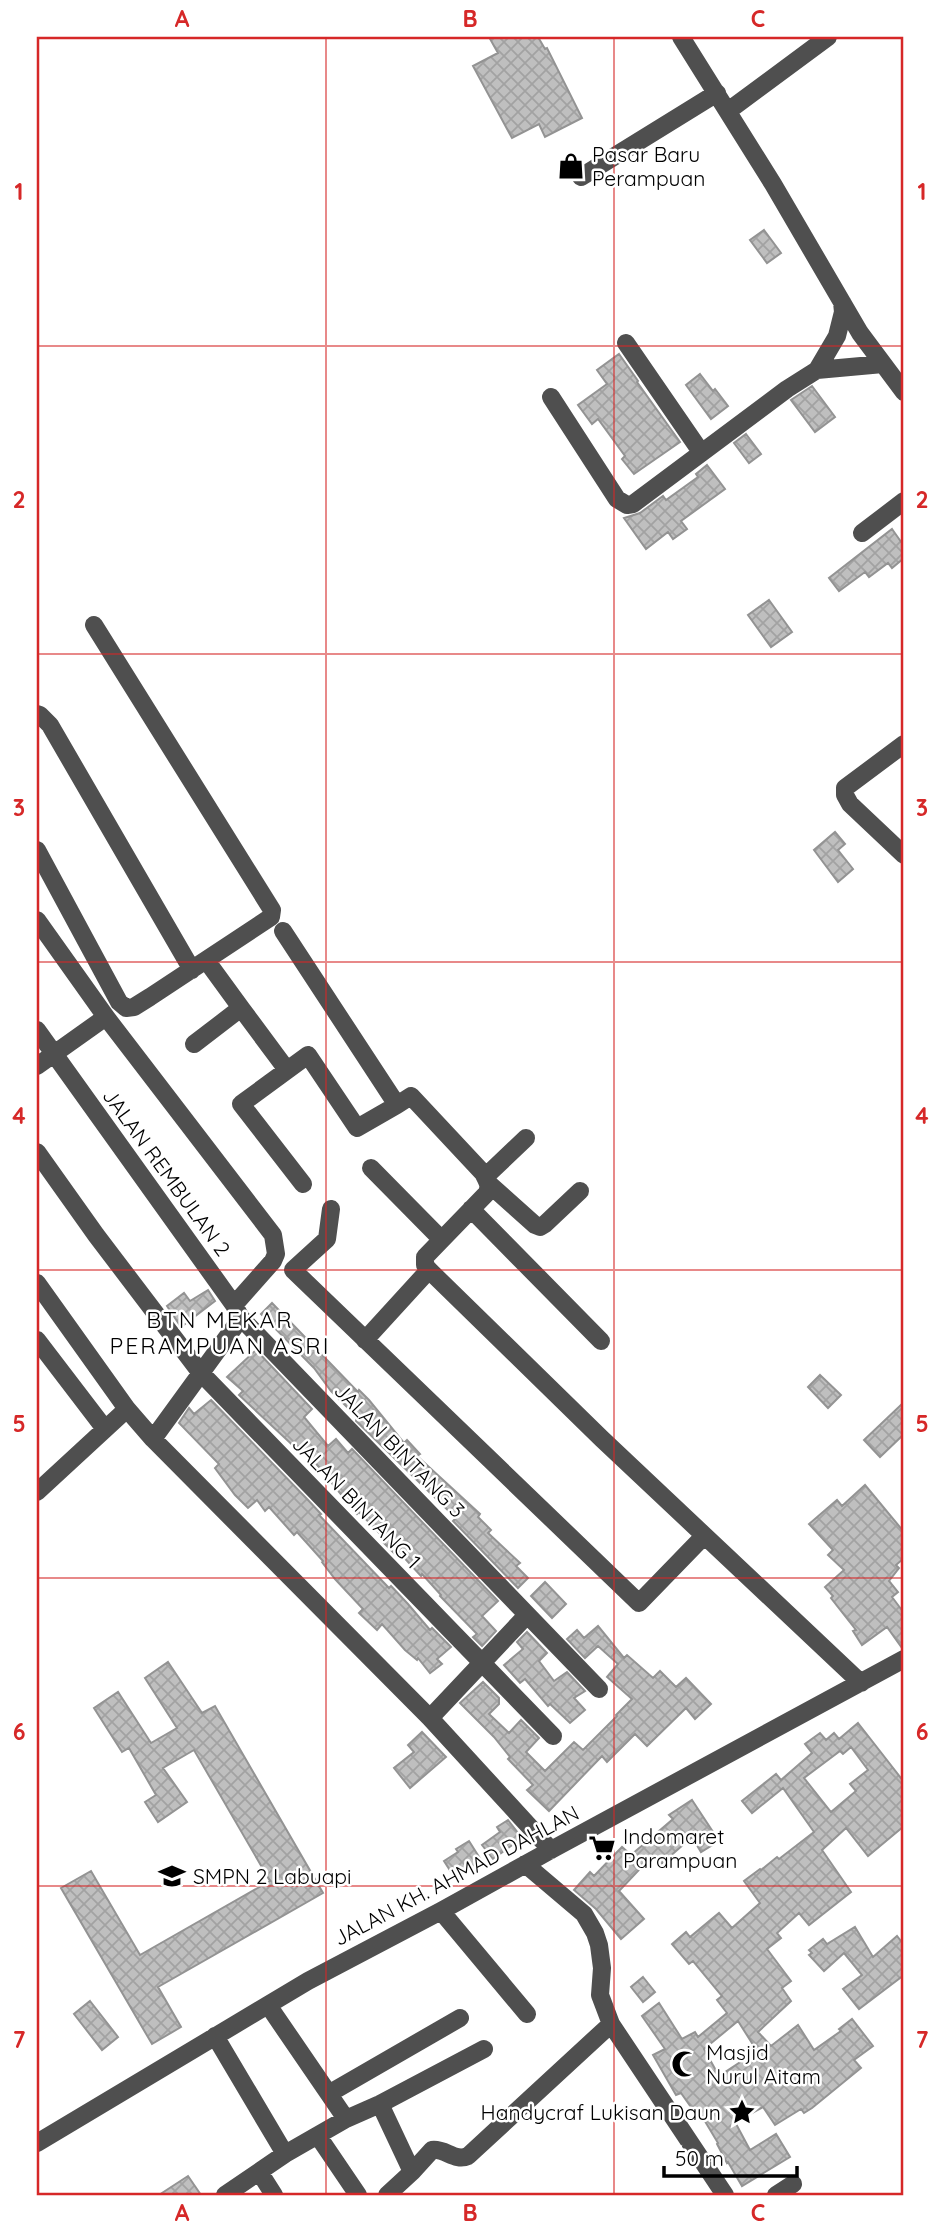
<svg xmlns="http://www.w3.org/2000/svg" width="941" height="2232" viewBox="0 0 941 2232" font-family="Quicksand,sans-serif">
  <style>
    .building { fill: url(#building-cross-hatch); stroke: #939393; stroke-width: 2; fill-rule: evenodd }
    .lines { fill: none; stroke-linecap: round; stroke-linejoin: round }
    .minor { stroke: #4f4f4f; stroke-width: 18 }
    .grid { fill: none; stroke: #d62828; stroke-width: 2; stroke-opacity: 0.55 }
    .labels { text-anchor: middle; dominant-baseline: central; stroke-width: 5; stroke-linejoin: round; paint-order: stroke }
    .poi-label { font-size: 21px; fill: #000; stroke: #fff; text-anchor: start }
    .street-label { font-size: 21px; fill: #000; stroke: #fff }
    .neighbourhood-label { font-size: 23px; letter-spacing: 2px; fill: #000; stroke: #fff }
    .neatline { fill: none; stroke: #d62828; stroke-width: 2.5 }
    .grid-label { font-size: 23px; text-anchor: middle; font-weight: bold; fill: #d62828 }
  </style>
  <defs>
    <pattern id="building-cross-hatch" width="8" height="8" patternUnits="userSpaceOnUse" patternTransform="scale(1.75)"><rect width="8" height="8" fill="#bfbfbf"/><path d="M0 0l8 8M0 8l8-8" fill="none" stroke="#a2a2a2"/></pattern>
  </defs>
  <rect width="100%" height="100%" fill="#fff"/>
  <path class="building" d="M489 37H538L545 49 547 48 582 118 545 137 539 124 512 138 473 66 498 53Z
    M764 230 781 253 767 263 750 240Z
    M619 354 638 381 637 382 680 442 634 474 622 459 625 456 598 419 592 424 578 405 607 384 597 370Z
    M700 374 713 391 715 389 728 406 711 419 686 385Z
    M812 386 835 417 815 432 791 400Z
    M746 434 761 454 749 463 734 443Z
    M707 465 725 489 681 521 687 529 673 539 668 532 646 549 624 518 640 513 663 496 666 500 698 477 696 474Z
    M892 529 904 546V558L892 568 888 563 869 577 865 572 839 591 829 578Z
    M769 600 792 632 771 647 748 615Z
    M835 832 845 844 838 850 853 869 838 882 814 850Z
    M208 1290 215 1301 181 1327 167 1306 184 1293 190 1301Z
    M272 1303 358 1392 359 1390 369 1400 404 1443 407 1440 420 1454 417 1456 480 1514 478 1517 491 1530 488 1533 520 1563 516 1566 528 1578 518 1588 453 1521 456 1518 356 1421 357 1417 331 1391 314 1368 261 1314Z
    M256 1350 312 1409 304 1417 328 1446 336 1439 348 1453 352 1449 498 1601 482 1616 496 1631 482 1646 473 1637 477 1634 440 1596 441 1595 422 1574 421 1576 398 1551 395 1554 383 1542 385 1539 359 1512 357 1514 305 1450 301 1453 239 1395 243 1391 227 1377Z
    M820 1375 841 1395 828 1408 808 1387Z
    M211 1400 308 1500 321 1514 319 1515 389 1588 391 1586 408 1604 430 1630 432 1628 451 1647 437 1659 442 1664 430 1673 418 1658 417 1660 405 1650 382 1624 377 1630 359 1613 363 1609 335 1579 322 1562 323 1561 297 1532 294 1535 269 1507 265 1511 257 1500 248 1508 235 1495 215 1468 219 1464 179 1423 189 1408 194 1414Z
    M904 1402V1434L880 1457 864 1440Z
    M865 1485 904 1532V1558L896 1565 899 1568 889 1581 898 1592 892 1597 904 1613V1648H902L887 1627 862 1645 853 1631 856 1630 831 1598 833 1596 825 1587 844 1570 828 1555 833 1550 809 1524 837 1500 842 1506Z
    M545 1582 566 1604 552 1618 531 1596Z
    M598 1626 624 1658 627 1655 653 1678 660 1671 676 1687 686 1678 711 1704 695 1719 686 1708 647 1746 635 1734 607 1762 602 1756 549 1811 527 1790 533 1785 508 1759 510 1757 494 1737 460 1703 483 1682 499 1698V1704L489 1714 509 1733 521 1720 539 1738 526 1752 545 1771 574 1742 583 1750 617 1716 616 1715 632 1699 607 1677 618 1664 598 1646 585 1658 567 1639 577 1630 584 1638Z
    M527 1632 547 1653 539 1661 554 1681 567 1672 585 1691 574 1698 585 1710 570 1723 550 1704 548 1706 525 1679 520 1683 504 1665 523 1649 517 1642Z
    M168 1662 202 1713 215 1706 323 1893 158 1987 181 2027 152 2044 61 1888 91 1871 140 1955 270 1881 194 1750 163 1768 187 1802 158 1822 145 1802 156 1795 129 1748 122 1752 94 1708 118 1692 151 1743 177 1728 145 1678Z
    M858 1723 904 1782V1826L868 1856 846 1828 822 1850 851 1892 809 1925 799 1913 777 1933 781 1938 767 1949 791 1981 782 1988 791 2001 758 2032 771 2046 798 2025 814 2050 841 2031 839 2029 852 2019 873 2046 854 2060 861 2068 812 2108 804 2113 801 2109 775 2125 763 2107 735 2122 750 2150 776 2134 790 2157 742 2186 728 2162 727 2163 717 2144 718 2143 703 2118 700 2120 681 2093 676 2095 653 2055 665 2049 642 2016 659 2003 682 2039 695 2032 698 2037 727 2013 717 2000 722 1996 693 1961 689 1964 672 1944 686 1932 690 1937 719 1913 732 1928 760 1903 744 1881 760 1869 761 1870 777 1857 779 1859 814 1832 783 1788 752 1813 742 1801 776 1774 781 1780 812 1753 805 1744 820 1733 826 1740 834 1733 839 1739ZM851 1747 868 1770 850 1784 856 1791 831 1812 804 1778 840 1751 843 1754ZM738 2021 757 2051 719 2076 704 2049Z
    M422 1732 446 1757 410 1788 394 1768 414 1752 408 1745Z
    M692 1800 719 1841 701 1852 692 1837 660 1865 652 1856 619 1891 644 1919 621 1939 596 1909 574 1890 590 1872 594 1876 622 1847 631 1855 673 1819 669 1815Z
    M508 1820 522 1838 493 1859 482 1845 500 1832 497 1827Z
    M469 1841 481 1860 455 1878 444 1861 458 1852 456 1849Z
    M855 1927 873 1957 897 1936 904 1945V1975L859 2009 843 1989 862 1975 844 1953 824 1971 809 1955 812 1953 809 1950 823 1939 827 1944Z
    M643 1977 655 1992 643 2002 631 1987Z
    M90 2001 118 2037 102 2050 74 2014Z
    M188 2176 201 2195H159Z"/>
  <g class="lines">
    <path class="minor" d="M681 37 773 184 860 333 904 392
      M728 111 828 37
      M581 177 717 93
      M626 343 701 452
      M817 370 883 364
      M551 397 617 499 627 505 633 504 787 389 817 370 837 336 843 312 842 302
      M862 533 904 501
      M37 714 40 715 50 725 192 970
      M904 744 845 788V795L850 804 904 855
      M37 850 119 1002 126 1008 134 1007 150 997 271 917 272 910 94 625
      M37 920 106 1017
      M283 931 397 1105 411 1096 483 1173C487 1181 491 1186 486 1194L425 1257V1265L429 1270 602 1439 861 1683
      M206 960 241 1008
      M37 1030 234 1305 241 1318 599 1689
      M194 1044 241 1008 287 1070
      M37 1066 106 1017 273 1235 276 1254 273 1261 234 1305
      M37 1152 96 1235 200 1372 553 1736
      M371 1168 441 1239
      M485 1177 526 1138
      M488 1183 535 1225 540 1227 545 1224 580 1191
      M303 1184 241 1104 308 1055 357 1128 397 1105
      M331 1209 327 1239 293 1270 639 1603 704 1536
      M471 1209 601 1341
      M37 1283 127 1409 153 1439 430 1718 551 1850
      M37 1340 105 1429
      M365 1340 429 1270
      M153 1439 241 1318
      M37 1492 127 1409
      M430 1718 527 1615
      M525 1864 584 1914 595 1933 599 1945 602 1968 600 1995 611 2024 725 2195
      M441 1911 527 2014
      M215 2036 285 2154
      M330 2093 460 2018
      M380 2104 412 2172
      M346 2119 380 2104 484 2049
      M318 2136 358 2195
      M37 2143 308 1981 441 1911 551 1850 904 1659
      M260 2173 274 2195
      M225 2195 285 2154 346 2119 268 2005
      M387 2195 412 2172 432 2150C445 2148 455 2162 468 2156L611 2024
      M776 2195 793 2184"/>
  </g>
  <path class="grid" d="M326 37V2195M614 37V2195M37 346H904M37 654H904M37 962H904M37 1270H904M37 1578H904M37 1886H904"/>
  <defs>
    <g id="shop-bare" transform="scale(2.1)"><path d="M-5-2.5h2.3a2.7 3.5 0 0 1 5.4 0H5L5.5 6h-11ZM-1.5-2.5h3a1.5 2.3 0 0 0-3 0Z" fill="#000" stroke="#fff" stroke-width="2.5" paint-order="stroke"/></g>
    <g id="supermarket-bare" transform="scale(2.1)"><path d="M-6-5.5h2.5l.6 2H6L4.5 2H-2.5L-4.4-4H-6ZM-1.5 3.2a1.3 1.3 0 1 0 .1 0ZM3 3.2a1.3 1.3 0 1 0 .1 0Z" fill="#000" stroke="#fff" stroke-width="2.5" paint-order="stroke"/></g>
    <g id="school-bare" transform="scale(2.1)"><path d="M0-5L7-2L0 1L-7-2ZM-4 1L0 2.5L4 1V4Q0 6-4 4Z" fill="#000" stroke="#fff" stroke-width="2.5" paint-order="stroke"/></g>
    <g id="mosque-bare" transform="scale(2.1)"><path d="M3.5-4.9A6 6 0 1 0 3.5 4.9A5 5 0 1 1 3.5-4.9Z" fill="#000" stroke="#fff" stroke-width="2.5" paint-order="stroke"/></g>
    <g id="sight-bare" transform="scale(2.1)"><path d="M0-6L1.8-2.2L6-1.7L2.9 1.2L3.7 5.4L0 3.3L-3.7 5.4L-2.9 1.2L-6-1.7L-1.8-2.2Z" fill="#000" stroke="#fff" stroke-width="2.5" paint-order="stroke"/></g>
  </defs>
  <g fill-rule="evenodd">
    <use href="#shop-bare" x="571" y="166"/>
    <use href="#supermarket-bare" x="602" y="1848"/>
    <use href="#school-bare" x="172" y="1876"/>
    <use href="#mosque-bare" x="685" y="2064"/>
    <use href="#sight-bare" x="742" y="2112"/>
  </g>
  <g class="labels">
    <g class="poi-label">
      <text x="592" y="154">Pasar Baru<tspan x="592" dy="24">Perampuan</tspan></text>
      <text x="623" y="1836">Indomaret<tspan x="623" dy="24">Parampuan</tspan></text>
      <text x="193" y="1876">SMPN 2 Labuapi</text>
      <text x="706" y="2052">Masjid<tspan x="706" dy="24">Nurul Aitam</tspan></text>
      <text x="721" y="2112" text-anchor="end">Handycraf Lukisan Daun</text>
    </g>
    <g class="street-label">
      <text transform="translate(167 1172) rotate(54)">JALAN REMBULAN 2</text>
      <text transform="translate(400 1450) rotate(46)">JALAN BINTANG 3</text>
      <text transform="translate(357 1502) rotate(46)">JALAN BINTANG 1</text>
      <text transform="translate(456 1875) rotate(-28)">JALAN KH. AHMAD DAHLAN</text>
    </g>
    <g class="neighbourhood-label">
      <text x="220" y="1319">BTN MEKAR<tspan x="220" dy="26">PERAMPUAN ASRI</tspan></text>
    </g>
  </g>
  <rect width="941" height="2232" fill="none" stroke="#ffffff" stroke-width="77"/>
  <path d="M664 2166v10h133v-10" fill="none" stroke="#000000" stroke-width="3.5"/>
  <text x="675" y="2166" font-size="21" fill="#000000" stroke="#ffffff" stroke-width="5" paint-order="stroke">50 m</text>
  <rect x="38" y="38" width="864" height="2156" class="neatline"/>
  <g class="grid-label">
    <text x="182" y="27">A</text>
    <text x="470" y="27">B</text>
    <text x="758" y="27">C</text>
    <text x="19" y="200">1</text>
    <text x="922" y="200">1</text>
    <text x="19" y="508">2</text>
    <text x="922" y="508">2</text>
    <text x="19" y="816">3</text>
    <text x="922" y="816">3</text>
    <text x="19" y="1124">4</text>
    <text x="922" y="1124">4</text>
    <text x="19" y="1432">5</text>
    <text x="922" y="1432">5</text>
    <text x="19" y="1740">6</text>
    <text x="922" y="1740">6</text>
    <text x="19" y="2048">7</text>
    <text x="922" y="2048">7</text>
    <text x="182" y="2221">A</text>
    <text x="470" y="2221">B</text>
    <text x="758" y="2221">C</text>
  </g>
</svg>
